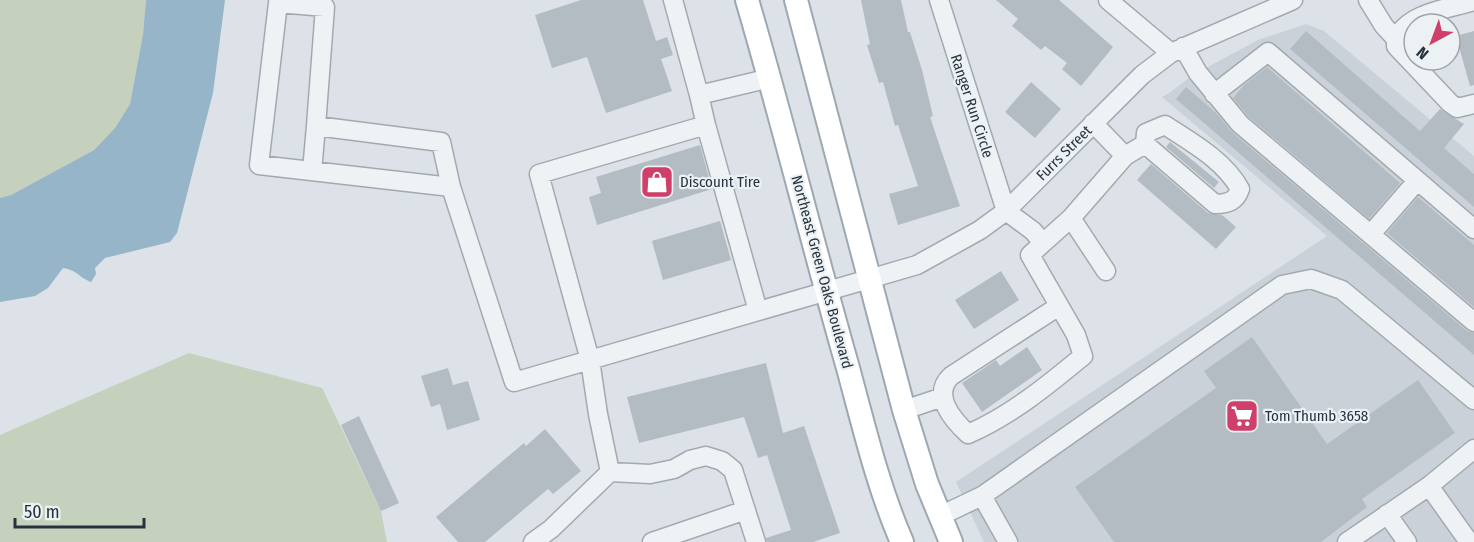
<svg xmlns="http://www.w3.org/2000/svg" width="1474" height="542" viewBox="0 0 1474 542" font-family="'Fira Sans Condensed',sans-serif">
  <style>
    .built { fill: #cbd1d9 }
    .green { fill: #c5d1bd }
    .water { fill: #97b5c8 }
    .building { fill: #b4bcc3 }
    .lines { fill: none; stroke-linecap: round; stroke-linejoin: round }
    .minor-casing { stroke: #a2aab1; stroke-width: 21 }
    .major-casing { stroke: #9ca8b2; stroke-width: 26 }
    .minor { stroke: #eff2f5; stroke-width: 18 }
    .major { stroke: #fff; stroke-width: 22 }
    .labels { text-anchor: middle; dominant-baseline: central; stroke-width: 4.5; stroke-linejoin: round; paint-order: stroke }
    .street-label { font-size: 15px; fill: #26323d; stroke: #ecf1f4 }
    .poi-label { font-size: 15px; fill: #26323d; stroke: #ecf1f4; text-anchor: start }
  </style>
  <rect width="100%" height="100%" fill="#dce2e7"/>
  <path class="built" d="M1306 24 1324 31 1474 156V542H984L956 482 1327 236 1162 97 1168 94 1193 75 1258 40Z"/>
  <path class="green" d="M0 0H146L143 34 130 104 115 128 94 150 11 195 0 198Z
    M189 353 322 388 381 511 387 542H0V435Z"/>
  <path class="water" d="M146 0H225L213 93 177 233 170 242 105 258 95 268 96 274 91 282C78 277 79 271 63 268L48 288 35 296 0 302V198L11 195 94 150 115 128 130 104 143 34Z"/>
  <path class="building" d="M581 0H643L656 41 667 37 673 55 661 59 672 91 606 113 587 57 552 68 535 15Z
    M861 0H901L908 32H910L922 70 933 116 930 117 960 206 898 225 889 194 918 186 898 125 895 126 883 82 879 83 867 45 870 44Z
    M996 0H1059L1113 47 1081 86 1062 69 1067 63 1045 46 1041 50 1012 26 1018 19Z
    M1306 31 1420 131 1440 109 1464 124 1444 148 1474 174V207L1290 49Z
    M1474 31V85L1470 86 1456 36Z
    M1267 67 1400 183 1369 219 1248 116 1233 98 1244 85Z
    M1031 82 1061 109 1035 138 1005 112Z
    M1186 87 1215 112 1233 133 1467 331 1474 333V355L1176 99Z
    M1170 142 1219 182 1214 188 1166 147Z
    M700 145 712 189 597 225 589 197 601 193 596 177Z
    M1151 164 1208 213 1222 215 1236 227 1216 249 1137 180Z
    M1418 197 1474 245V307L1387 233Z
    M720 221 731 260 663 280 652 241Z
    M1001 271 1019 300 974 329 955 300Z
    M1252 337 1327 444 1418 380 1455 433 1362 499 1367 507 1321 542H1114L1075 487 1216 388 1204 371Z
    M1027 347 1042 370 982 412 962 383 996 360 1000 366Z
    M766 363 783 433 804 426 840 533 813 542H767L766 538 791 530 767 455 758 458 744 417 639 443 627 397Z
    M448 368 453 385 468 381 480 420 447 430 440 404 431 407 421 376Z
    M359 416 399 503 381 511 341 425Z
    M545 429 581 471 553 494 548 489 485 542H458L436 517 524 443 526 446Z"/>
  <g class="lines">
    <g class="minor-casing">
      <path id="minor" d="M673 0 699 95
        M939 0 1006 211 1033 231 1043 243 1030 255 1076 335 1083 356C1048 385 1010 416 968 434 953 420 931 395 951 376L1059 306
        M1108 0 1171 53
        M1368 0 1384 26 1396 39V46L1450 103 1457 108 1474 104
        M1396 39C1409 12 1448 9 1474 1
        M1183 47 1198 73 1240 124 1474 322
        M1214 94 1268 52 1474 229
        M1093 123 1125 156
        M706 125 758 311
        M312 171 316 126
        M451 187 441 142 316 126 325 7 278 3 259 165 451 187 514 382 917 265 980 230 1006 211 1142 75 1171 53 1293 0
        M1071 218 1106 271
        M1371 234 1417 181
        M1043 243 1071 218 1125 156 1145 144 1146 133 1165 125C1191 142 1224 160 1240 189 1236 201 1228 204 1215 204L1145 144
        M904 410 943 397
        M610 472 598 414 590 360 539 174 706 125 699 95 770 78
        M1429 486 1469 542
        M982 496 1008 542
        M1387 514 1407 542
        M940 516 982 496 1282 285 1311 279 1342 290 1474 400
        M533 542 551 529 610 472 650 474 674 469 690 460 706 456 722 461 733 470 756 542
        M652 542 746 510
        M1347 542 1429 486 1474 449"/>
    </g>
    <g class="major-casing">
      <path id="major" d="M747 0C783 122 813 246 848 368 864 427 878 487 902 542
        M796 0 904 410 927 484 951 542"/>
    </g>
    <use href="#minor" class="minor"/>
    <use href="#major" class="major"/>
  </g>
  <defs>
    <g id="shop-square" transform="scale(1.725)"><rect x="-9" y="-9" width="18" height="18" rx="4" fill="#cf3f69" stroke="#ecf1f4"/><path d="M-5-2.5h2.3a2.7 3.5 0 0 1 5.4 0H5L5.5 6h-11ZM-1.5-2.5h3a1.5 2.3 0 0 0-3 0Z" fill="#fff"/></g>
    <g id="supermarket-square" transform="scale(1.725)"><rect x="-9" y="-9" width="18" height="18" rx="4" fill="#cf3f69" stroke="#ecf1f4"/><path d="M-6-5.5h2.5l.6 2H6L4.5 2H-2.5L-4.4-4H-6ZM-1.5 3.2a1.3 1.3 0 1 0 .1 0ZM3 3.2a1.3 1.3 0 1 0 .1 0Z" fill="#fff"/></g>
  </defs>
  <g fill-rule="evenodd">
    <use href="#shop-square" x="657" y="182"/>
    <use href="#supermarket-square" x="1242" y="416"/>
  </g>
  <g class="labels">
    <g class="street-label">
      <text transform="translate(972 106) rotate(72)">Ranger Run Circle</text>
      <text transform="translate(1064 153) rotate(-45)">Furrs Street</text>
      <text transform="translate(822 272) rotate(75)">Northeast Green Oaks Boulevard</text>
    </g>
    <g class="poi-label">
      <text x="680" y="182">Discount Tire</text>
      <text x="1265" y="416">Tom Thumb 3658</text>
    </g>
  </g>
  <g transform="translate(1432 42) rotate(221)"><circle r="28" fill="#ecf1f4" stroke="#9da5ab" stroke-width="1.5"/>
  <path d="M0-4.5L10 22L0 15L-10 22Z" fill="#cf3f69"/>
  <text y="-9" font-size="16" font-weight="bold" text-anchor="middle" fill="#26323d">N</text>
  </g>
  <path d="M15 518v9h129v-9" fill="none" stroke="#26323d" stroke-width="3"/>
  <text x="24" y="518" font-size="18" fill="#26323d" stroke="#ecf1f4" stroke-width="4.5" paint-order="stroke">50 m</text>
</svg>
